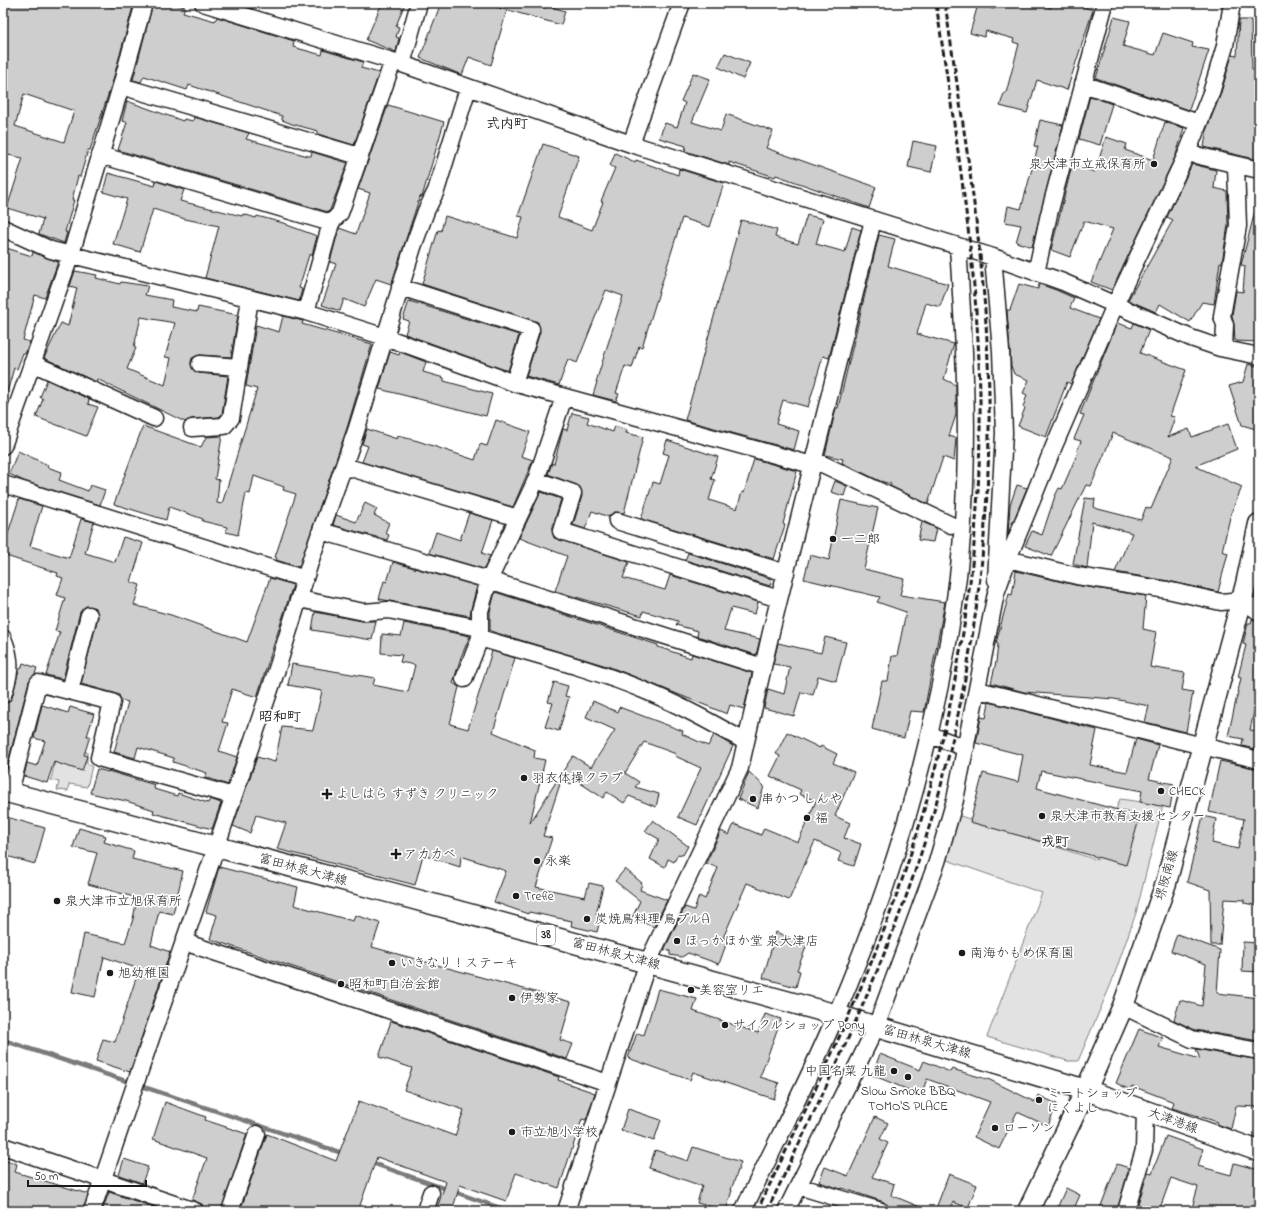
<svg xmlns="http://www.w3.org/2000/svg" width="1262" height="1214" viewBox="0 0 1262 1214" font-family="'Indie Flower','Klee One',sans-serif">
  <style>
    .green { fill: #e2e2e2; stroke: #7f7f7f }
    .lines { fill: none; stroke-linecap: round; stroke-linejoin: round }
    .stream { stroke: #7a7a7a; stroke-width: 4.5 }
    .building { fill: #cecece; stroke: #1c1c1c; fill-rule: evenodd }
    .minor-casing { stroke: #1c1c1c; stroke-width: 19 }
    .major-casing { stroke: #1c1c1c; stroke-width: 23 }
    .minor { stroke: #fff; stroke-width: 16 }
    .major { stroke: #fff; stroke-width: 20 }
    .rail { stroke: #1c1c1c; stroke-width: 3; stroke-dasharray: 6 3; stroke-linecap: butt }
    .poi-dot { fill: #1c1c1c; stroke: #fff; stroke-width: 1.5 }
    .labels { text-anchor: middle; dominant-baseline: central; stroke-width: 3.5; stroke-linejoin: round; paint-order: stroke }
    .shield { fill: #fff; stroke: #606060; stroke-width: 1 }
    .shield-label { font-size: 12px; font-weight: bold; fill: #1c1c1c }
    .poi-label { font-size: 13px; fill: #1c1c1c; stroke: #fff; text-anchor: start }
    .street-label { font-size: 13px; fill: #1c1c1c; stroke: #fff }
    .neighbourhood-label { font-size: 14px; font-weight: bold; fill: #1c1c1c; stroke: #fff }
  </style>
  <rect width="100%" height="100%" fill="#fff"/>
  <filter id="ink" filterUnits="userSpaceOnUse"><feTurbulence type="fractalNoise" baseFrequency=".025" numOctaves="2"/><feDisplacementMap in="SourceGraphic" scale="8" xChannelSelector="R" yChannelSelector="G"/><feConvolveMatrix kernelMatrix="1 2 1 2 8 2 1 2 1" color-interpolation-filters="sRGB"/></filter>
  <g filter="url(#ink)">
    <path class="green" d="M78 750 87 752V764L92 766 87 787 69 784 68 791 57 790 59 782 51 780 55 761Z
      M1120 799 1163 805 1136 913 1111 984 1078 1061H1068L987 1037 1042 893 944 859 957 815 1097 860Z"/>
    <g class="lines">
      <path class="stream" d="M3 1040 345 1154
        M369 1162 509 1211"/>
    </g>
    <path class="building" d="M3 3H96L113 7 114 3H134L113 80 90 150H88L80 177 78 176 72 200H74L65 232H67L64 243 39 234 43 219 7 208 23 158 3 154ZM24 94 74 111 64 142 15 126Z
      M153 3H172L185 7 183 12 215 21 217 17 294 41 293 47 322 55 323 50 363 62 361 68 379 73 354 145 318 134V131L292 124 282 120V116L189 85 187 90 144 76 141 82 133 80Z
      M382 3H405L396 26 399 27 396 37 399 38 396 52 366 40Z
      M441 3H484L507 10 491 65 469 57 462 75 420 58Z
      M497 3H528L545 8 546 5 565 11 561 25 497 7Z
      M994 3H1033L1051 8 1052 3H1073L1093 10 1067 90 1037 80 1027 113 1000 106 1004 93H1006L1019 44 1013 42 1014 39 986 31 984 37 970 33 978 4 994 9Z
      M1114 17 1130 21 1123 46 1155 55 1163 33 1193 43 1192 47 1209 50 1189 110 1096 78Z
      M1239 20H1251L1252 69 1259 70V160L1204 147 1207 128 1220 96 1232 55 1237 56Z
      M725 53 750 63 743 79 718 67Z
      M693 73 710 79 692 122 721 131 726 114 773 131 766 148 876 187 869 208 776 175 775 177 729 162V165L685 151 686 146 659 138 665 123 677 127 685 103 681 101Z
      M1090 96 1112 104 1100 145 1079 139Z
      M127 101 183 121 184 119 193 121 194 117 249 133 246 139 308 156H311L312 152 348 163 330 210 328 212 118 150 127 122 122 121Z
      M388 105 444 122 422 197 420 196 392 282 391 284 376 279 364 307 344 299 340 311 322 305 336 264 330 262 339 228 356 234 370 193 358 189Z
      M1040 120 1063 125 1032 247 1016 242 1021 225 1005 222 1008 206 1021 209 1038 147 1034 146Z
      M1165 122 1184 128 1176 155 1112 290 1091 282 1113 229 1084 221 1070 257 1051 250 1072 165 1095 172 1106 137 1127 144 1125 150 1153 160Z
      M913 141 937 146 931 172 908 167Z
      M543 144 579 156 558 217 592 230 603 202 601 201 615 168 610 166 615 153 635 162 636 160 678 175 679 169 724 183 710 227 682 218 642 347 639 346 632 368 625 366 616 393 619 394 616 401 593 395 597 382H596L623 296 606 290 577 363 568 359 559 385 526 376 540 332 538 322 422 284 438 230 441 231 445 216 517 238 523 217 518 216Z
      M1192 164 1216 170 1214 188 1227 191 1228 225 1222 263 1220 262 1214 304 1202 302 1190 322 1160 304 1156 312 1128 300 1173 220 1167 217Z
      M108 173 155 186 156 181 184 190 180 201 242 216 243 214 256 218 257 216 287 224V225L317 236 312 255H309L299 288 302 289 299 301 205 278 219 226 185 219 153 209 140 252 113 244 127 199 103 192Z
      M1255 211H1259V287L1254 319H1259V342L1235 341 1234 325 1232 315 1236 291 1243 292 1245 266 1241 265Z
      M807 215 823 219 816 244 845 252 852 227 861 230 829 358 823 356 808 407 783 400 776 424 799 431 794 450 685 420 741 220 777 230 775 237 798 244Z
      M879 235 895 239 888 266 948 284 940 307 926 303 917 334 954 344 944 379 956 385V415L949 436 956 438 954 461 943 457 928 504 890 486 891 484 880 481 842 463 843 459 825 455 836 408H838Z
      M3 247 32 256 33 252 58 262 45 298 35 295 23 340 30 342 25 354 23 353 17 369 14 368 6 396 3 395Z
      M75 271 97 275 96 278 120 284 121 282 148 286 145 295 172 300 171 307 197 312 198 307 238 315 231 357 200 355 192 358 191 363 192 368 199 373 228 376 222 414 219 417 191 419 185 422 97 379 96 382 44 358 61 323 68 326 77 288 70 286ZM141 317 175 323 165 357 171 358 165 385 127 369 136 348 134 347Z
      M1019 284 1038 289 1039 284 1056 290 1074 298 1070 308 1099 319 1071 384 1067 382 1046 437 1018 426 1025 408 1023 407 1027 395 1023 393 1029 380 1014 374 1011 366 1007 310H1010Z
      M409 301 519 335 508 371 405 334 409 321 403 319Z
      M283 316 303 321 302 324 372 344 347 428 299 567 276 560 277 558 275 557 296 494 283 490 284 487 254 476 250 494 246 493 238 535 226 532 227 527 202 521 203 519 169 507 166 520 114 504 143 426 201 447 206 437 222 436 215 479 219 480 217 503 222 504 257 389 246 386 256 325 279 332Z
      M1117 323 1132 328 1134 323 1149 330 1140 353 1186 370 1170 416 1175 417 1168 437 1189 429 1192 437 1228 424 1237 449 1195 466 1242 487 1231 513 1222 551 1228 553 1218 592 1168 581 1115 572 1132 533 1092 522 1087 568 1073 564 1085 498 1095 499 1094 507 1098 509 1141 520 1146 507 1151 509 1173 457 1113 433 1091 486 1086 485 1051 556 1025 546 1032 531 1042 535 1055 496 1059 488 1062 489 1078 452 1077 451 1081 441 1074 439 1084 415 1080 414Z
      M390 352 399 355 400 352 426 362 423 372 444 378V381L492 394 486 416 379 389Z
      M1248 364 1259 367V430L1242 425 1229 386 1243 382Z
      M47 380 89 399 88 404 98 407 86 436 36 417 43 399 40 397Z
      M572 413 589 417 587 423 613 432 615 426 627 430 626 433 643 437 624 513 615 512 609 517 592 511 585 529 573 525 582 496 580 487 548 474 552 463 554 464 563 429 567 430Z
      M496 420 530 432 521 456 533 460 513 507 362 462 368 446 362 444 367 429 397 439 398 436 418 441 475 460 480 444 487 446Z
      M667 440 718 457 711 479 715 480 709 500 737 509 742 492 744 493 754 459 797 471 783 524 785 525 774 559 641 519 653 482 660 484 669 455 663 453Z
      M18 451 48 465 47 467 62 472 59 480 88 491 90 485 105 490 100 505 24 481 9 474Z
      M835 481 847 486 844 496 831 492Z
      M1017 485 1027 488 1008 534 1010 505Z
      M541 492 561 499 552 529 554 538 629 562 623 578 665 590 670 575 758 602 755 614 731 608 724 631 760 639 756 655 697 636 698 631 676 625 678 621 643 611 642 616 555 591 567 556 519 538Z
      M19 499 42 506 30 546 69 558 81 519 94 522 85 553 115 562 123 537 143 543 131 582 140 585 134 605 171 615 247 642 270 578 293 585 257 697 232 689 222 722 228 723 219 751 237 757 228 785 205 777 207 773 173 762 174 758 138 747 135 758 114 752 128 702 121 700 119 695 114 693 81 684 98 617 95 608 86 606 80 612 63 679 46 675 60 632 55 631 65 598 57 595 63 578 57 576 58 573 3 555V549Z
      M841 500 878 508 864 569 904 579 900 595 945 602 924 712 910 711 904 738 872 729 882 681H888L892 656H897L906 612 877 602 880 597 804 579 810 555 829 560Z
      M365 503 377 509 374 515 389 523 385 533 389 535 387 540 333 525 336 515 356 522Z
      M469 513 493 520 482 553 490 556 484 569 429 553 436 532 460 540Z
      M922 522 936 528 933 542 918 540Z
      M688 553 772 579 770 586 685 560Z
      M393 562 477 586 471 609 470 616 379 599 384 581 387 582Z
      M1016 571 1075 585 1146 596 1143 629 1156 632 1150 667 1185 673 1182 690 1193 692 1186 732 1145 722 1149 706 1114 699 1024 692 991 683 996 662 998 644 996 643 1009 594 1012 595Z
      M495 592 658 645V647L691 658 692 654 752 673 744 709 730 705 727 714 610 667 490 631V612Z
      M315 612 362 621H376L372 640 312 630Z
      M1252 619 1259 621V671L1255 685 1259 686V689L1250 730 1259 731V750L1242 746 1243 739 1228 736 1241 678 1238 677 1246 645 1243 644 1248 623H1251Z
      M404 623 470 636 461 657 453 683 459 687 450 724 468 729 492 651 515 658 493 732 535 750 534 758 545 760 530 823 556 782 560 784 543 836 552 838 536 887 585 897 589 883 603 886 596 915 601 916 597 932 571 926 572 921 529 912 528 914 494 902 506 871 461 856 460 867 423 855 415 885 277 849 286 823 256 815 250 833 233 826 257 757 275 762 282 727 313 730 322 691 288 685 292 664 375 678 373 685 408 692 415 665 400 662 402 655 381 653 382 634 401 636Z
      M825 637 846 642 836 681 818 676 813 695 801 692 794 716 764 708 768 689 784 694 790 667 773 664 778 643 821 653Z
      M23 663 37 668 35 674 29 681 5 774 3 773V704L9 702 12 698 19 669H21Z
      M554 682 568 686 565 696 569 697 559 731 545 727 553 703 548 702Z
      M593 701 617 712 619 707 683 731 682 734 708 746 714 735 733 746 697 825 678 817 701 768 675 756 676 754 644 742 625 773 639 782 635 787 659 794 656 807 629 796 624 803 607 792 603 798 574 779 571 784 559 777 573 756 591 767 615 730 586 717Z
      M989 702 1097 730 1090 765 1127 772 1136 739 1158 745 1149 779 1174 784 1170 808 1140 802 1142 791 1041 771 1037 788 1140 816 1126 865 970 822 983 773 1018 782 1023 755 976 743 981 717 986 718Z
      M42 705 68 713 70 707 94 714 87 736H90L84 755 87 756 82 771 54 762 47 783 24 776 27 763 37 766 45 741 34 738Z
      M787 732 820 748 821 746 837 754 833 763 854 772 835 816 850 823 844 838 861 844 854 866 838 861 841 853 815 841 789 900 747 883 723 938 728 939 719 964 688 953 682 957 670 955V951L664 950 685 907 694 910 699 896 705 899 718 868 706 863 721 831 729 835 734 824 761 835 764 828 798 842 816 801 799 794 801 790 770 776 780 756 776 754Z
      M1220 761 1259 769V906L1244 903V900L1224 899 1220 945H1211L1210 890 1187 882 1203 816 1216 819 1212 843 1238 849 1244 819 1209 812Z
      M97 769 108 772V771L155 785 154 789 177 796 178 793 208 803 210 799 221 803 212 829 153 813 154 810 126 801 90 793Z
      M749 772 764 786 758 808 738 799Z
      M3 816 45 828 35 864 3 855Z
      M653 820 688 846 683 855 678 854 674 862 668 859 665 867 650 859 659 839 645 831Z
      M79 828 106 836 104 842 134 851 132 859 183 871 173 914 159 911 151 945 170 952 130 1072 96 1061 103 1039 115 1042 139 969 104 957 95 997 72 992 84 934 125 943 133 919 137 898 88 884 97 853 73 847Z
      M219 867 298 887 294 905 353 921 355 915 380 923 372 947 571 1002 560 1040 573 1044 567 1059 210 939 217 915 206 912Z
      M625 869 642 883 640 890 667 900 654 927 632 918 640 901 615 881Z
      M776 932 807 945 797 970 800 971 796 987 763 978Z
      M1177 934 1220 950 1217 993 1259 998V1041L1195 1030 1174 1020 1180 1000 1202 1006 1206 964 1171 951Z
      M1243 942 1259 943V972L1242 971Z
      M658 989 697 999 693 1011 758 1033 765 1014 781 1019 760 1077 779 1083 774 1099 693 1072 690 1080 628 1058 637 1033 644 1035Z
      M391 1021 559 1077 558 1080 595 1093 586 1120 582 1119 559 1188 516 1173 506 1201 460 1185 452 1211H436L446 1182 377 1157 358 1211H240L267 1134 336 1161 359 1101 455 1136 464 1110 404 1090 412 1068 379 1057Z
      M1139 1029 1163 1038 1159 1047 1200 1059 1196 1049 1259 1060V1107L1236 1106 1231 1129 1217 1124 1218 1122 1172 1108 1174 1102 1132 1086 1130 1090 1116 1083Z
      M880 1054 920 1070 924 1061 950 1072 952 1069 990 1080 1035 1102 1038 1095 1057 1104 1048 1126 1017 1112 999 1149 974 1137 990 1102 927 1079 921 1095 872 1075Z
      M165 1102 206 1117 205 1120 247 1134 221 1211H204L202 1204 192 1200 207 1158 153 1139Z
      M628 1109 661 1120 654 1141 621 1130Z
      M875 1117 888 1123 880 1139 888 1143 872 1177 894 1184 891 1195 930 1211H899L890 1208 884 1202 842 1188 841 1189 819 1182 825 1167 848 1176Z
      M1166 1136 1203 1149 1198 1166 1231 1175 1234 1163 1259 1170V1211H1191L1198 1187 1171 1178 1159 1211H1136L1148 1172 1152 1173Z
      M693 1147 741 1162 731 1190H732L726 1211 697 1203 702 1186 649 1168 655 1150 688 1161Z
      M124 1159 148 1167 142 1183 119 1175Z
      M3 1160 17 1164 15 1172 88 1194 83 1211H3Z
      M1117 1164 1129 1168 1117 1211H1099Z
      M949 1174 977 1185 968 1208 953 1202 950 1211H935Z
      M1066 1188 1080 1195 1073 1211 1058 1206Z
      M109 1192 159 1209 158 1211H102Z"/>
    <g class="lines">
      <g class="minor-casing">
        <path id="minor" d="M203 3 402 64 631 144 993 257 1063 282 1191 338 1220 348 1259 356
          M402 64 419 3
          M1083 84 1199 123
          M121 86 359 156
          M631 144 682 3
          M1187 153 1259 170
          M100 155 331 223
          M3 228 51 250 306 312 385 337 514 383 812 465
          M993 257 1001 351 1004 433 996 580
          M1036 273 1049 214 1105 3
          M400 287 531 329 514 383
          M306 312 331 223 340 213 393 61
          M1224 348 1225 325 1222 316 1238 226 1236 165
          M32 363 154 418
          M200 364 239 367
          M192 428 224 426 231 418 250 299
          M3 446 71 254 121 86 144 3
          M814 460 951 525
          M344 466 518 518
          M536 480 573 493 561 531 779 599
          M3 484 305 579
          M617 521 786 573
          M321 531 489 580 763 667
          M1008 559 1077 576 1167 590 1221 602 1242 600 1259 612
          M299 599 364 612 388 610 480 628
          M3 638C12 660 11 672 3 695
          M480 638C536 655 594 669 648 692 682 706 714 724 746 742
          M464 679 480 638V611L489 580 536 480 564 397
          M978 690 1259 760
          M70 691 89 615
          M930 735 966 748
          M10 792 38 683 112 702 99 758 233 796
          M184 942 608 1083
          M1123 1006 1192 1039 1259 1051
          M3 1146 195 1211
          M798 1186 881 1211
          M92 1211 277 669 312 556 356 431 413 247 426 211 436 191 468 88
          M230 1211 257 1134
          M425 1211 431 1193
          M566 1211 648 962 740 768 771 632 873 220
          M743 1211C774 1146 808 1082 836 1015 893 882 934 743 955 599 972 483 966 363 958 247
          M786 1211 876 1027 937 862 955 800 996 593 1008 559 1054 446 1115 305 1187 153 1211 93 1225 46 1232 3
          M1126 1211 1144 1150 1145 1111"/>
      </g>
      <g class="major-casing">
        <path id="major" d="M3 791 392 893 837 1015 1086 1090 1259 1151
          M1028 1211 1086 1090 1123 1006 1166 883 1246 584 1259 524"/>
      </g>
      <use href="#minor" class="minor"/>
      <use href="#major" class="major"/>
      <path class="rail" d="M757 1211C810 1100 866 989 905 871 956 719 982 557 980 396 978 264 955 133 936 3
        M767 1211C819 1102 873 992 913 877 966 724 991 558 989 396 987 263 964 134 945 3"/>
    </g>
  </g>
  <g class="poi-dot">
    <circle cx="1154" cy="164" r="4"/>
    <circle cx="833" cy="539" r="4"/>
    <circle cx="524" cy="778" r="4"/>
    <circle cx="1161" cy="791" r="4"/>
    <path d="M325 788h4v4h4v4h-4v4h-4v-4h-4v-4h4z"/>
    <circle cx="753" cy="799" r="4"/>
    <circle cx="1042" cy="816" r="4"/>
    <circle cx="807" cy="818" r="4"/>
    <path d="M394 848h4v4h4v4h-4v4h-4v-4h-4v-4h4z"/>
    <circle cx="537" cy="861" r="4"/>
    <circle cx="516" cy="896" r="4"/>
    <circle cx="57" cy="901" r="4"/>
    <circle cx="587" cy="919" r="4"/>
    <circle cx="677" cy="941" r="4"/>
    <circle cx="962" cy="953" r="4"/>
    <circle cx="392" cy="963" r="4"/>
    <circle cx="110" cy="973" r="4"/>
    <circle cx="341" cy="984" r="4"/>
    <circle cx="691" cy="990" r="4"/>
    <circle cx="512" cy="998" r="4"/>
    <circle cx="725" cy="1025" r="4"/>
    <circle cx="894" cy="1071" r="4"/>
    <circle cx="908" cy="1077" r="4"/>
    <circle cx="1039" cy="1100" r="4"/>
    <circle cx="995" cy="1128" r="4"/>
    <circle cx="512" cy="1132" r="4"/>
  </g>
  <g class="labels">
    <rect class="shield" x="537" y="925" width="18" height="20" rx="3"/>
    <g class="shield-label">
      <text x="546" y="935">38</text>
    </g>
    <g class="poi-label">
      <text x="1146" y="164" text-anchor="end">泉大津市立戒保育所</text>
      <text x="841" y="539">一二郎</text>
      <text x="532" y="778">羽衣体操クラブ</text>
      <text x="1169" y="791">CHECK</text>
      <text x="336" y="794">よしはら すずき クリニック</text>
      <text x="761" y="799">串かつ しんや</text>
      <text x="1050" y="816">泉大津市教育支援センター</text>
      <text x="815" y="818">福</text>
      <text x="404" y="854">アカカベ</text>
      <text x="545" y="861">永楽</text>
      <text x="524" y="896">Trefle</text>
      <text x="65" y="901">泉大津市立旭保育所</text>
      <text x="595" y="919">炭焼鳥料理 鳥プルA</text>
      <text x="685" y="941">ほっかほか堂 泉大津店</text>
      <text x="970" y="953">南海かもめ保育園</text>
      <text x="400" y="963">いきなり！ステーキ</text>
      <text x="118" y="973">旭幼稚園</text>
      <text x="349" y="984">昭和町自治会館</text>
      <text x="699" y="990">美容室リエ</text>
      <text x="520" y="998">伊勢家</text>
      <text x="733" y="1025">サイクルショップ Pony</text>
      <text x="886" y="1071" text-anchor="end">中国名菜 九龍</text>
      <text x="908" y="1091" text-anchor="middle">Slow Smoke BBQ<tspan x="908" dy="15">TOMO'S PLACE</tspan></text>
      <text x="1047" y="1093">ミートショップ<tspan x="1047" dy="15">にくよし</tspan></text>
      <text x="1003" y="1128">ローソン</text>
      <text x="520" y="1132">市立旭小学校</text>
    </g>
    <g class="street-label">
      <text transform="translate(303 870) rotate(15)">富田林泉大津線</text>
      <text transform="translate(1167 875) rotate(-74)">堺阪南線</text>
      <text transform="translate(616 954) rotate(15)">富田林泉大津線</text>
      <text transform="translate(927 1042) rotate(16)">富田林泉大津線</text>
      <text transform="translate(1173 1121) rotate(20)">大津港線</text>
    </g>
    <g class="neighbourhood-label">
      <text x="507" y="124">式内町</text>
      <text x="280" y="717">昭和町</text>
      <text x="1055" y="842">戎町</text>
    </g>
  </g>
  <rect width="1262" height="1214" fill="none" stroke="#fff" stroke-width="16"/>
  <rect x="8" y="8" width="1246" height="1198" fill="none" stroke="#1c1c1c" stroke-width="1.5" filter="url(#ink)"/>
  <path d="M28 1180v6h118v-6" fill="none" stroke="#1c1c1c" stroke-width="2"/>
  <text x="34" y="1180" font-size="12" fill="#1c1c1c" stroke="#ffffff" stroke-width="3" paint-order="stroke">50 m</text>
</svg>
